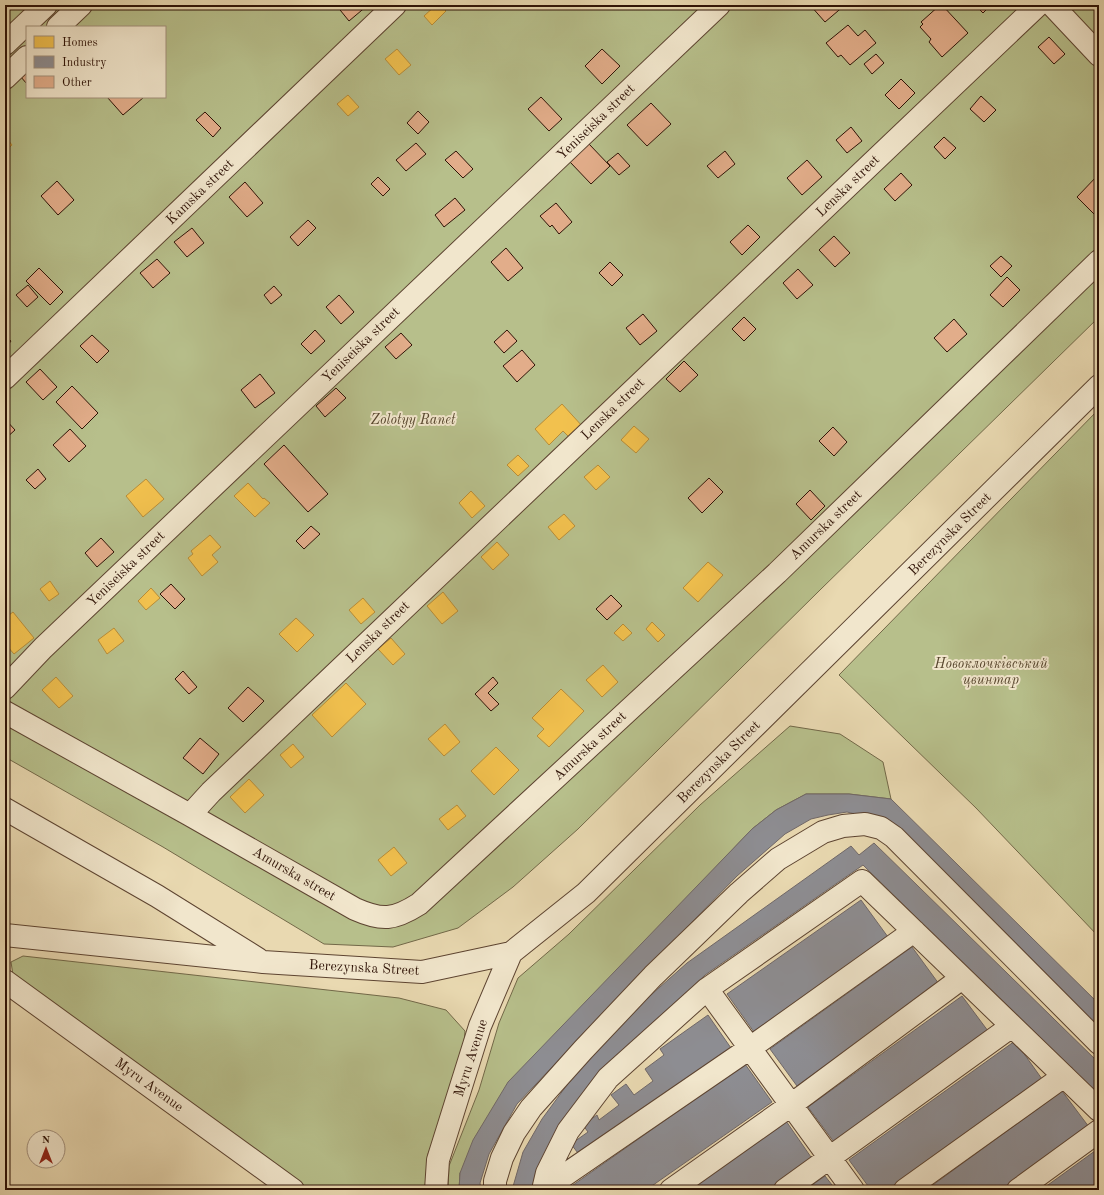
<svg xmlns="http://www.w3.org/2000/svg" width="1104" height="1195" viewBox="0 0 1104 1195" font-family="'Old Standard TT',serif">
  <style>
    .green { fill: #b7bf8b; stroke: #726848; fill-rule: evenodd }
    .homes { fill: #f2c14e; stroke: #b78c38 }
    .industry { fill: #8d8d92; stroke: #706868 }
    .building { fill: #e2ad8a; stroke: #2e1206 }
    .lines { fill: none; stroke-linecap: round; stroke-linejoin: round }
    .minor-casing { stroke: #5d4431; stroke-width: 24 }
    .minor { stroke: #f1e6cc; stroke-width: 22 }
    .labels { text-anchor: middle; dominant-baseline: central; stroke-width: 4; stroke-linejoin: round; paint-order: stroke }
    .street-label { font-size: 14px; fill: #2e1206; stroke: #f1e6cc }
    .park-label { font-size: 14px; font-style: italic; fill: #57462e; stroke: #f1e6cc }
  </style>
  <rect width="100%" height="100%" fill="#e9d9b1"/>
  <filter id="stains"><feTurbulence type="fractalNoise" baseFrequency=".005" numOctaves="4"/><feColorMatrix values="0 0 0 0 .2 0 0 0 0 .09 0 0 0 0 .02 0 0 0 .5 -.17"/></filter>
  <radialGradient id="worn" r=".72"><stop offset=".6" stop-color="#630" stop-opacity="0"/><stop offset="1" stop-color="#630" stop-opacity=".3"/></radialGradient>
  <path class="green" d="M5 5H1099V317L820 590 578 829 513 887 458 928 393 947 324 944 163 847 5 757ZM27 27H165V97H27Z
    M1099 409V937L976 808 839 675Z
    M790 726 840 734 883 762 891 799 849 794H806L776 810 752 829 661 925 460 1173 459 1190H448L449 1166 479 1090 499 1023 518 978 569 934 700 805Z
    M23 956 399 998 446 1010 465 1031 463 1055 446 1108 428 1154 427 1190H308L211 1122 13 975 11 962Z"/>
  <path class="homes" d="M436 5H440L446 11 432 25 424 16Z
    M397 49 411 65 399 75 385 59Z
    M348 95 359 107 348 116 337 104Z
    M5 136 12 145 5 151Z
    M562 404 583 427 570 438 563 431 549 445 535 429Z
    M634 426 649 439 636 453 621 440Z
    M518 455 529 466 518 476 507 465Z
    M598 465 610 477 596 490 584 477Z
    M146 479 164 499 143 517 126 496Z
    M248 483 263 499 264 498 270 503 255 517 234 496Z
    M471 491 485 506 472 518 459 503Z
    M564 514 575 526 559 540 548 527Z
    M210 535 221 547 212 555 218 562 202 576 188 558 193 554 191 551Z
    M497 542 509 555 493 570 481 557Z
    M708 562 723 575 698 602 683 588Z
    M50 581 59 594 49 601 40 589Z
    M151 588 160 598 146 610 138 601Z
    M443 592 458 611 442 624 427 606Z
    M363 598 375 612 361 624 349 610Z
    M13 612 34 638 14 654 7 646 5 648V618Z
    M296 618 314 635 297 652 279 634Z
    M652 622 665 635 658 642 646 629Z
    M623 624 632 633 623 641 614 633Z
    M114 628 124 641 107 654 98 640Z
    M391 638 405 654 393 665 378 649Z
    M603 665 618 682 602 697 586 680Z
    M56 677 73 696 59 708 42 690Z
    M346 683 366 704 332 737 312 715Z
    M561 689 584 711 549 747 537 736 544 729 532 718Z
    M445 724 460 742 444 756 428 739Z
    M293 744 304 757 291 768 280 755Z
    M496 747 519 770 494 795 471 771Z
    M249 779 264 795 245 813 230 797Z
    M457 805 466 816 448 830 439 819Z
    M394 847 407 863 391 876 378 860Z"/>
  <path class="industry" d="M806 794H849L891 799 1099 1004V1030L889 822 847 812 828 815 811 819 785 834 737 876 606 1010 517 1104 489 1154 480 1183 481 1190H459L460 1173 473 1140 508 1082 752 829 776 810Z
    M874 843 1099 1063V1097L863 865 705 975 620 1057 535 1190H512L523 1152 542 1119 578 1070 642 1003 687 963 851 846 859 855Z
    M861 900 888 937 754 1032 727 994Z
    M912 947 939 984 797 1086 770 1049Z
    M962 996 988 1031 834 1142 808 1107Z
    M708 1015 731 1048 581 1157 571 1144 588 1132 583 1125 597 1115 599 1120 619 1105 611 1095 626 1084 634 1095 653 1081 645 1069 664 1055 660 1049Z
    M1015 1041 1042 1079 887 1190H871L849 1160Z
    M745 1064 772 1102 646 1190H566Z
    M1062 1091 1089 1127 1002 1190H926Z
    M786 1121 813 1160 770 1190H687Z
    M1099 1148V1190H1041Z
    M825 1176 836 1190H805Z"/>
  <path class="building" d="M336 5H368L349 21Z
    M810 5H845L825 22Z
    M940 5H942L968 33 942 57 929 42 931 39 920 27 923 24 921 22Z
    M975 5H991L983 13Z
    M1093 5H1099V11Z
    M848 25 858 36 865 30 876 43 850 65 841 55 838 57 826 43Z
    M1049 37 1065 54 1054 64 1038 47Z
    M602 49 620 66 602 84 585 66Z
    M876 54 884 63 872 74 864 64Z
    M27 70V84L20 76Z
    M901 79 915 93 899 109 885 95Z
    M981 96 996 110 984 122 970 109Z
    M107 97H144L123 115Z
    M541 97 562 119 549 131 528 109Z
    M651 103 671 124 647 146 627 125Z
    M418 111 429 122 418 134 407 123Z
    M205 112 221 128 213 137 196 120Z
    M851 127 862 141 847 153 836 140Z
    M944 137 956 148 945 159 934 147Z
    M416 143 426 154 406 171 396 160Z
    M589 144 610 166 591 184 570 162Z
    M456 151 473 169 463 178 445 160Z
    M725 151 735 164 718 178 707 166Z
    M618 153 630 166 619 175 607 162Z
    M807 160 822 177 802 195 787 178Z
    M901 173 912 185 895 201 884 189Z
    M1098 175 1099 215 1097 217 1077 197Z
    M378 177 390 189 383 196 371 184Z
    M57 181 74 200 58 215 41 196Z
    M245 182 263 203 247 217 229 197Z
    M455 198 465 210 444 227 435 215Z
    M556 203 572 222 559 234 552 225 550 227 540 216Z
    M308 220 316 228 298 246 290 237Z
    M748 225 760 237 742 255 730 242Z
    M192 228 204 243 187 257 174 242Z
    M834 236 850 253 835 267 819 250Z
    M506 248 523 268 508 281 491 262Z
    M1001 256 1012 266 1001 277 990 266Z
    M157 259 170 273 153 288 140 273Z
    M610 262 623 275 612 286 599 273Z
    M39 268 63 292 50 305 26 281Z
    M798 269 813 285 797 299 783 283Z
    M1007 277 1020 290 1003 307 990 295Z
    M28 285 38 297 27 307 16 295Z
    M274 286 282 295 271 304 264 295Z
    M339 295 354 312 341 324 326 307Z
    M643 314 657 331 640 345 626 328Z
    M744 317 756 329 744 341 732 329Z
    M954 319 967 334 947 352 934 338Z
    M315 330 325 341 311 354 301 344Z
    M507 330 517 341 504 353 494 342Z
    M401 333 412 345 396 359 385 347Z
    M92 335 109 351 97 363 80 346Z
    M5 336 11 341 5 349Z
    M522 350 535 365 517 382 503 366Z
    M684 361 698 375 680 392 666 379Z
    M40 369 57 387 43 400 26 382Z
    M260 374 275 393 255 408 241 390Z
    M72 386 98 413 82 429 56 402Z
    M336 388 346 398 325 417 316 406Z
    M5 419 15 430 5 439Z
    M833 427 847 442 834 456 819 441Z
    M70 429 86 446 69 462 53 445Z
    M284 445 328 494 308 512 264 464Z
    M38 469 46 479 35 489 26 480Z
    M709 478 723 492 702 513 688 498Z
    M810 490 825 506 811 520 796 504Z
    M311 526 320 534 304 549 296 541Z
    M101 538 114 552 97 567 85 553Z
    M171 584 185 599 175 609 160 594Z
    M611 595 622 606 607 620 596 609Z
    M183 671 197 687 189 694 175 679Z
    M493 677 498 683 488 693 499 704 491 711 475 694Z
    M248 687 264 701 243 722 228 708Z
    M200 738 219 754 203 774 183 758Z"/>
  <g class="lines">
    <g class="minor-casing">
      <path id="minor" d="M1052 5 1099 55
        M58 27 81 5
        M5 44 46 5
        M5 78 27 57
        M5 378 395 5
        M5 688 43 648 719 5
        M5 712 190 815 355 909C382 921 394 920 419 904L777 573 1099 261
        M5 809 157 896 258 959
        M190 815 211 792 1038 5
        M5 935 263 962 422 972 511 953 586 893 1099 386
        M5 981 293 1190
        M707 989 853 1190
        M436 1190 438 1160 480 1026 511 953
        M495 1190V1181L502 1158 514 1133 531 1108 583 1050 653 976 739 893 778 859 823 832 843 826 865 824 881 828 894 837 1099 1043
        M543 1190 547 1173 568 1131 608 1078 707 989 862 881 1099 1110
        M543 1190 750 1048 914 931
        M671 1190 791 1105 962 978
        M785 1190 1012 1026
        M905 1190 1064 1076
        M1018 1190 1099 1131"/>
    </g>
    <use href="#minor" class="minor"/>
  </g>
  <g class="labels">
    <g class="street-label">
      <text transform="translate(596 122) rotate(-44)">Yeniseiska street</text>
      <text transform="translate(848 186) rotate(-44)">Lenska street</text>
      <text transform="translate(200 192) rotate(-44)">Kamska street</text>
      <text transform="translate(361 345) rotate(-44)">Yeniseiska street</text>
      <text transform="translate(613 409) rotate(-44)">Lenska street</text>
      <text transform="translate(826 525) rotate(-44)">Amurska street</text>
      <text transform="translate(950 534) rotate(-45)">Berezynska Street</text>
      <text transform="translate(126 569) rotate(-44)">Yeniseiska street</text>
      <text transform="translate(378 632) rotate(-44)">Lenska street</text>
      <text transform="translate(590 746) rotate(-43)">Amurska street</text>
      <text transform="translate(719 762) rotate(-45)">Berezynska Street</text>
      <text transform="translate(294 874) rotate(30)">Amurska street</text>
      <text transform="translate(364 968) rotate(3)">Berezynska Street</text>
      <text transform="translate(471 1058) rotate(-72)">Myru Avenue</text>
      <text transform="translate(149 1085) rotate(36)">Myru Avenue</text>
    </g>
    <g class="park-label">
      <text x="413" y="420">Zolotyy Ranet</text>
      <text x="991" y="664">Новоклочківський<tspan x="991" dy="16">цвинтар</tspan></text>
    </g>
  </g>
  <rect width="1104" height="1195" fill="none" stroke="#e9d9b1" stroke-width="20"/>
  <rect x="6" y="6" width="1092" height="1183" fill="none" stroke="#2e1206" stroke-width="2"/>
  <rect x="10" y="10" width="1084" height="1175" fill="none" stroke="#2e1206"/>
  <rect x="26" y="26" width="140" height="72" fill="#f1e6cc" stroke="#a3917d"/>
  <rect x="34" y="36" width="20" height="12" fill="#f2c14e" stroke="#a3917d"/>
  <text x="62" y="46" font-size="12" fill="#2e1206">Homes</text>
  <rect x="34" y="56" width="20" height="12" fill="#8d8d92" stroke="#a3917d"/>
  <text x="62" y="66" font-size="12" fill="#2e1206">Industry</text>
  <rect x="34" y="76" width="20" height="12" fill="#e2ad8a" stroke="#a3917d"/>
  <text x="62" y="86" font-size="12" fill="#2e1206">Other</text>
  <g transform="translate(46 1149)"><circle r="19" fill="#f1e6cc" stroke="#a3917d"/>
  <path d="M0-3L7 15L0 10L-7 15Z" fill="#8f2418"/>
  <text y="-6" font-size="11" font-weight="bold" text-anchor="middle" fill="#2e1206">N</text>
  </g>
  <rect width="100%" height="100%" filter="url(#stains)"/>
  <rect width="100%" height="100%" fill="url(#worn)"/>
</svg>
